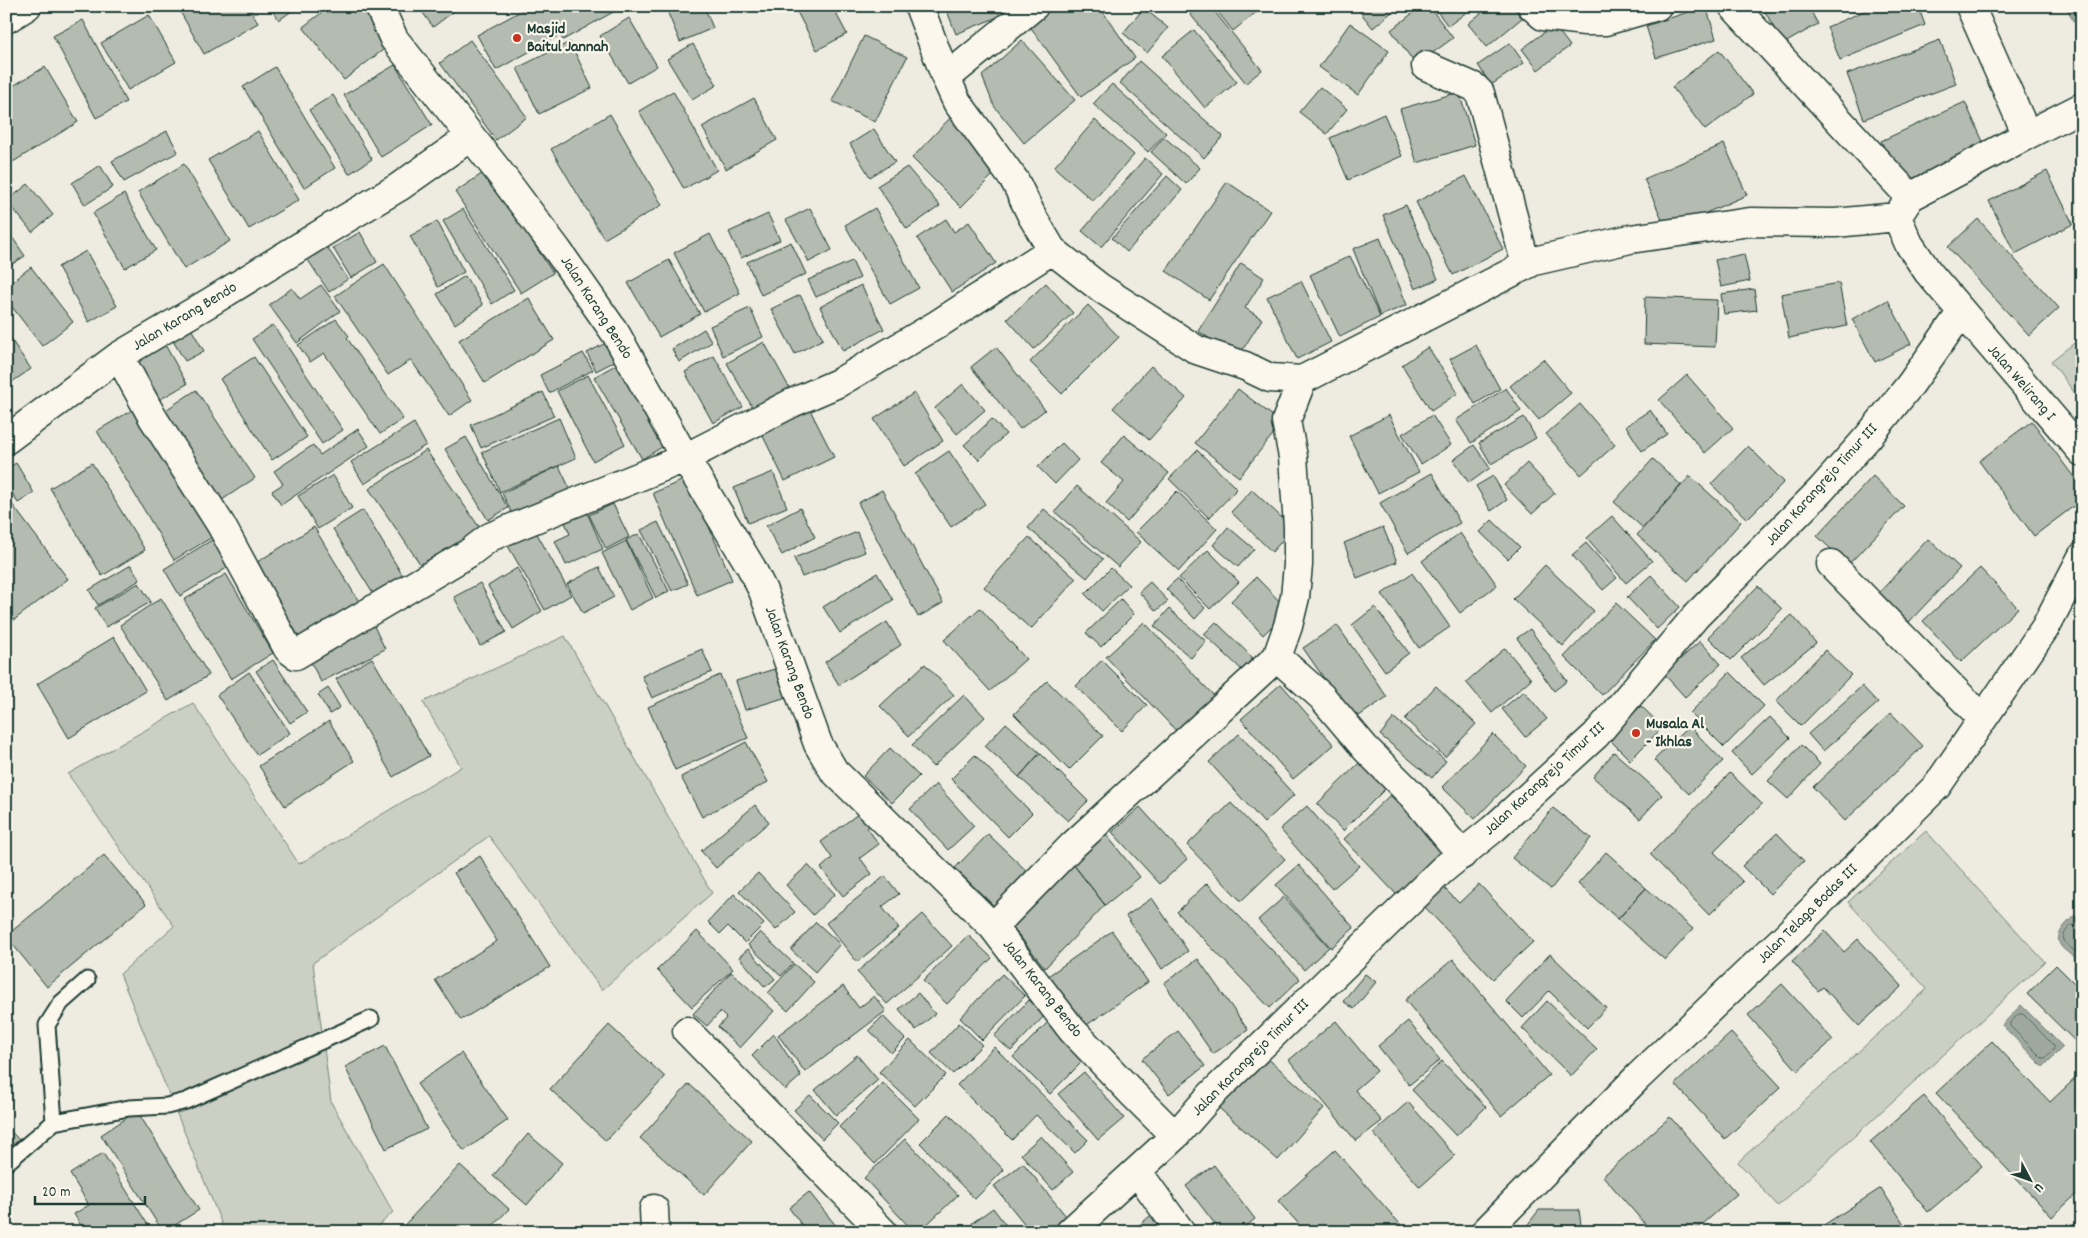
<svg xmlns="http://www.w3.org/2000/svg" width="2088" height="1238" viewBox="0 0 2088 1238" font-family="Dekko,sans-serif">
  <style>
    .green { fill: #cbcfc4; stroke: #75867c }
    .water { fill: #9fa89f; stroke: #6c7d74 }
    .lines { fill: none; stroke-linecap: round; stroke-linejoin: round }
    .shore { stroke: #52685f; stroke-width: 1 }
    .building { fill: #b4bbb0; stroke: #1f3d34 }
    .service-casing { stroke: #1f3d34; stroke-width: 19 }
    .minor-casing { stroke: #1f3d34; stroke-width: 31 }
    .service { stroke: #fbf7ec; stroke-width: 15 }
    .minor { stroke: #fbf7ec; stroke-width: 28 }
    .poi-dot { fill: #c8321e; stroke: #fbf7ec; stroke-width: 2 }
    .labels { text-anchor: middle; dominant-baseline: central; stroke-width: 4.5; stroke-linejoin: round; paint-order: stroke }
    .poi-label { font-size: 16px; font-weight: bold; fill: #1f3d34; stroke: #fbf7ec; text-anchor: start }
    .street-label { font-size: 16px; fill: #1f3d34; stroke: #fbf7ec }
  </style>
  <rect width="100%" height="100%" fill="#eeece1"/>
  <filter id="ink" filterUnits="userSpaceOnUse"><feTurbulence type="fractalNoise" baseFrequency=".02" numOctaves="2"/><feDisplacementMap in="SourceGraphic" scale="10" xChannelSelector="R" yChannelSelector="G"/><feConvolveMatrix kernelMatrix="1 2 1 2 8 2 1 2 1" color-interpolation-filters="sRGB"/></filter>
  <g filter="url(#ink)">
    <path class="green" d="M2082 337V403L2051 361Z
      M565 636 712 893 602 990 489 836 313 963 331 1102 393 1212 372 1232H225L120 974 174 926 68 774 193 703 299 864 461 767 423 702Z
      M1926 831 2045 962 1778 1206 1738 1162 1927 989 1848 902Z"/>
    <path class="water" d="M2066 6H2082V17L2073 21Z
      M2075 915 2082 928V980C2070 975 2076 967 2074 956 2048 943 2059 930 2075 915Z
      M2021 1005 2063 1047 2043 1067 2002 1025Z"/>
    <g class="lines">
      <path class="shore" d="M2082 928 2072 925C2055 940 2067 944 2078 954L2080 962 2078 970 2082 975
        M2019 1014H2023L2054 1046V1049L2045 1058H2042L2010 1026V1023Z"/>
    </g>
    <path class="building" d="M177 6H248L258 23 204 54Z
      M269 6H299L279 20Z
      M330 6H364L392 43 344 80 303 27Z
      M418 6H461L433 27Z
      M530 6H624L563 40 560 35 496 70 477 35Z
      M665 6H704L713 28 680 42Z
      M794 6H832L847 34 817 50Z
      M945 6H996L1000 16 956 34Z
      M1054 6H1099L1135 58 1081 97 1029 25Z
      M1200 6H1210L1262 70 1246 83 1190 14Z
      M1213 6H1255L1259 10 1233 31Z
      M1355 6H1399L1373 28Z
      M1422 6H1429L1453 38 1416 65 1391 30Z
      M1433 6H1469L1471 9 1448 26Z
      M1489 6H1512L1522 18 1487 47 1468 24Z
      M1706 6 1716 39 1656 58 1646 26Z
      M1762 6H1808L1818 24 1783 44Z
      M1876 6H1918L1925 25 1840 60 1827 27Z
      M1144 8 1168 28 1147 53 1123 33Z
      M149 15 176 62 128 90 101 43Z
      M629 18 657 66 628 83 600 36Z
      M83 20 126 102 96 118 53 36Z
      M1350 23 1389 51 1358 95 1319 67Z
      M1554 25 1570 46 1538 70 1522 49Z
      M1194 30 1237 82 1205 108 1162 56Z
      M864 36 907 57 875 122 832 101Z
      M470 40 527 117 496 140 440 63Z
      M1022 40 1075 100 1024 143 994 106 982 76Z
      M1940 40 1956 84 1864 119 1847 74Z
      M570 42 592 88 539 114 517 68Z
      M1510 43 1524 63 1491 85 1478 65Z
      M693 44 717 85 692 100 667 59Z
      M1719 50 1753 94 1705 130 1672 87Z
      M1139 61 1223 136 1204 158 1120 83Z
      M395 65 432 125 381 157 344 95Z
      M45 67 78 122 13 162 6 151V90Z
      M275 67 335 168 304 188 243 87Z
      M1112 84 1166 133 1148 152 1093 104Z
      M1320 87 1347 109 1327 134 1299 112Z
      M673 91 717 170 684 189 639 111Z
      M1459 92 1475 145 1417 163 1400 109Z
      M333 95 372 159 349 174 309 110Z
      M754 98 777 140 726 169 702 127Z
      M1965 102 1986 148 1903 187 1881 141Z
      M610 114 662 205 604 239 551 149Z
      M1384 114 1402 156 1348 180 1330 138Z
      M951 117 1001 167 961 207 912 158Z
      M1095 120 1134 155 1093 201 1054 167Z
      M874 129 895 162 870 177 850 144Z
      M167 131 178 152 124 182 112 161Z
      M258 131 299 200 249 229 208 160Z
      M1164 137 1200 168 1186 184 1151 152Z
      M1724 144 1747 195 1667 230 1644 179Z
      M2082 157V173L2074 162Z
      M1145 158 1163 174 1101 247 1082 231Z
      M184 164 230 241 184 269 138 192Z
      M100 165 113 187 85 205 72 183Z
      M907 167 940 206 907 229 877 186Z
      M486 171 553 273 521 293 455 192Z
      M2047 171 2073 224 2015 254 1989 201Z
      M1167 176 1182 190 1127 252 1112 238Z
      M1466 176 1503 249 1453 275 1416 202Z
      M1227 182 1270 211 1209 300 1166 271Z
      M28 184 53 215 32 232 7 201Z
      M124 194 156 250 125 268 93 213Z
      M1406 205 1438 279 1415 289 1383 215Z
      M810 208 832 250 809 262 786 220Z
      M875 208 919 288 890 304 845 225Z
      M463 209 514 290 492 304 443 221Z
      M768 214 780 240 741 258 729 232Z
      M946 219 954 232 969 222 996 263 952 292 917 238Z
      M1978 219 2059 308 2029 336 1948 247Z
      M437 221 464 272 438 287 410 236Z
      M6 228 25 256 6 268Z
      M360 232 377 262 351 278 333 248Z
      M710 234 740 293 704 312 674 253Z
      M1380 238 1407 305 1380 316 1353 249Z
      M791 242 806 274 761 295 747 262Z
      M325 244 348 279 329 292 306 257Z
      M86 251 117 306 89 322 58 267Z
      M1744 254 1750 281 1721 287 1715 260Z
      M1350 256 1380 317 1340 337 1310 275Z
      M669 260 700 314 659 337 628 283Z
      M852 261 860 278 816 297 808 280Z
      M1241 263 1264 278 1245 308 1262 319 1238 357 1198 331Z
      M384 264 472 400 449 416 411 360 388 375 335 296Z
      M31 267 73 322 42 346 6 299V286Z
      M465 276 483 305 455 324 437 294Z
      M1301 281 1331 342 1297 359 1267 297Z
      M1046 283 1073 313 1034 349 1007 319Z
      M1839 283 1847 326 1789 338 1781 294Z
      M321 285 340 311 297 343 269 305 292 288 300 299Z
      M861 285 884 329 843 351 820 307Z
      M1754 289 1757 310 1724 314 1721 294Z
      M800 295 823 339 795 354 771 309Z
      M1645 297 1717 300 1715 347 1644 344Z
      M529 298 554 340 485 383 459 340Z
      M1888 300 1911 344 1875 362 1852 319Z
      M1088 305 1119 337 1062 394 1030 362Z
      M750 308 763 337 723 356 710 326Z
      M336 319 349 336 347 338 403 419 380 434 324 353 310 362 298 345Z
      M189 325 204 351 185 361 170 336Z
      M273 325 343 430 322 444 252 339Z
      M704 329 712 342 679 362 672 349Z
      M6 332 31 369 6 386Z
      M615 338 625 356 596 371 587 353Z
      M764 342 790 389 754 410 727 363Z
      M164 343 187 384 152 404 129 364Z
      M1476 345 1500 389 1475 404 1450 359Z
      M996 347 1045 410 1020 429 971 367Z
      M1428 347 1458 393 1431 411 1402 365Z
      M583 353 593 370 549 393 540 375Z
      M714 356 743 407 713 423 685 372Z
      M254 357 307 437 272 460 220 379Z
      M628 358 674 440 642 459 594 377Z
      M1543 359 1571 393 1539 420 1510 386Z
      M1151 366 1186 398 1149 440 1113 408Z
      M588 375 625 444 593 461 557 391Z
      M1687 375 1733 428 1705 453 1659 400Z
      M963 384 985 410 957 434 935 408Z
      M1506 388 1521 411 1471 443 1456 420Z
      M1238 389 1282 423 1239 477 1195 443Z
      M196 390 255 478 213 506 155 417Z
      M543 392 554 416 481 448 471 425Z
      M914 393 943 441 904 466 874 419Z
      M806 402 834 457 785 481 758 426Z
      M142 404 219 533 174 560 97 431Z
      M1580 404 1615 445 1581 475 1546 434Z
      M1650 410 1667 434 1642 451 1626 426Z
      M1389 415 1419 472 1378 493 1349 436Z
      M1432 415 1451 445 1421 464 1402 434Z
      M1524 417 1536 438 1491 464 1479 443Z
      M559 418 576 458 500 492 482 452Z
      M992 419 1006 434 979 460 964 445Z
      M2032 421 2082 488V500L2034 536 1979 461Z
      M414 423 426 445 364 484 351 462Z
      M358 429 369 446 281 505 272 491 283 484 274 471 313 445 320 455Z
      M1124 435 1169 473 1127 522 1106 503 1124 482 1101 463Z
      M466 437 508 508 488 520 445 449Z
      M1062 443 1078 460 1055 484 1038 467Z
      M1474 445 1490 468 1469 483 1453 460Z
      M1748 446 1784 482 1747 519 1711 484Z
      M426 450 484 534 427 574 369 489Z
      M1197 450 1237 489 1209 518 1169 479Z
      M949 451 985 504 951 527 915 474Z
      M1653 459 1681 485 1643 528 1614 502Z
      M16 463 34 493 18 503 6 483V469Z
      M92 463 145 550 102 576 50 488Z
      M1527 463 1555 493 1532 514 1504 485Z
      M559 466 572 493 515 520 502 493Z
      M773 472 787 507 748 523 734 488Z
      M1432 473 1460 523 1408 553 1380 503Z
      M333 475 352 508 318 529 298 496Z
      M1493 476 1507 500 1491 511 1476 486Z
      M1690 476 1741 522 1688 581 1637 535Z
      M1873 476 1904 506 1848 565 1817 536Z
      M688 478 732 580 697 595 653 493Z
      M1077 486 1141 542 1118 567 1055 512Z
      M882 490 943 603 918 617 858 503Z
      M1252 490 1293 528 1272 552 1231 512Z
      M1177 491 1217 529 1179 571 1136 532Z
      M6 496 68 579 6 626Z
      M582 501 603 549 566 565 555 541 570 534 560 511Z
      M613 504 629 537 606 549 589 515Z
      M800 508 815 537 782 555 766 526Z
      M1044 509 1103 559 1087 578 1028 528Z
      M363 510 409 586 380 605 333 529Z
      M1612 516 1652 561 1626 583 1587 538Z
      M1492 520 1520 547 1508 559 1480 532Z
      M658 522 688 584 672 591 641 530Z
      M314 527 361 605 302 642 292 625 288 627 249 567Z
      M1228 527 1254 549 1238 567 1213 545Z
      M1383 527 1397 562 1357 578 1344 543Z
      M535 530 571 595 545 610 508 546Z
      M857 532 865 552 802 577 794 558Z
      M1460 533 1497 585 1460 613 1422 561Z
      M639 534 669 591 656 598 626 540Z
      M220 535 237 562 180 596 164 569Z
      M1029 537 1076 579 1031 629 984 587Z
      M1928 539 1960 568 1909 622 1878 594Z
      M626 541 653 598 630 610 602 553Z
      M1586 543 1617 578 1603 590 1572 555Z
      M1208 550 1239 582 1210 609 1179 578Z
      M131 565 140 580 98 605 89 590Z
      M1545 565 1594 611 1563 646 1513 599Z
      M599 567 614 597 583 613 567 584Z
      M517 568 542 611 513 629 488 586Z
      M1111 568 1129 585 1102 611 1085 594Z
      M1980 568 2018 608 1961 662 1923 621Z
      M877 573 893 600 840 633 823 607Z
      M1412 573 1450 627 1419 648 1382 594Z
      M226 574 273 653 231 679 184 600Z
      M1651 575 1680 607 1657 629 1627 597Z
      M1256 577 1288 610 1263 635 1231 601Z
      M1177 579 1205 608 1195 619 1166 589Z
      M1150 582 1168 601 1156 611 1139 592Z
      M139 583 151 602 106 627 95 608Z
      M480 583 506 632 480 646 454 597Z
      M1758 586 1782 609 1731 660 1708 637Z
      M161 598 209 675 168 701 120 625Z
      M1121 599 1134 614 1101 647 1086 633Z
      M1616 603 1655 640 1602 695 1564 657Z
      M1375 607 1409 653 1385 671 1352 625Z
      M980 608 1026 659 990 691 944 640Z
      M1169 609 1206 641 1191 658 1154 626Z
      M1792 615 1816 643 1764 685 1741 658Z
      M887 622 901 645 839 685 825 662Z
      M1144 622 1219 701 1182 737 1106 657Z
      M1216 622 1253 658 1242 670 1204 634Z
      M373 624 385 649 321 682 308 657Z
      M1337 625 1387 697 1353 720 1303 648Z
      M1530 629 1567 681 1554 691 1517 638Z
      M114 637 146 691 69 738 37 684Z
      M1700 641 1721 664 1685 697 1664 674Z
      M1505 648 1531 679 1492 713 1466 682Z
      M702 649 712 672 652 698 642 676Z
      M1825 650 1851 675 1801 726 1776 701Z
      M372 658 429 756 393 777 336 679Z
      M273 660 307 712 290 723 256 671Z
      M1102 660 1147 705 1122 731 1076 686Z
      M925 664 954 695 909 736 880 706Z
      M784 666 793 695 745 710 736 681Z
      M249 672 290 733 257 755 217 695Z
      M1730 672 1764 706 1724 747 1690 713Z
      M720 675 748 738 675 770 648 707Z
      M1047 681 1103 736 1069 770 1014 714Z
      M1281 684 1334 745 1293 779 1241 719Z
      M1436 686 1476 724 1445 757 1405 719Z
      M1862 686 1878 703 1823 751 1808 734Z
      M328 688 340 707 330 714 318 695Z
      M1524 691 1547 719 1525 737 1502 709Z
      M964 695 985 717 933 767 912 745Z
      M1641 706 1663 727 1630 760 1608 738Z
      M1891 713 1923 746 1845 821 1813 787Z
      M1770 717 1790 738 1752 774 1732 753Z
      M1394 718 1446 761 1432 778 1380 735Z
      M329 721 354 761 285 806 259 766Z
      M1006 723 1040 753 1019 777 985 746Z
      M1689 726 1723 761 1689 794 1654 760Z
      M1239 734 1294 795 1264 823 1209 762Z
      M1493 734 1526 766 1475 819 1442 787Z
      M746 742 768 782 702 817 681 777Z
      M1801 745 1820 764 1788 799 1768 781Z
      M890 748 919 776 892 803 863 776Z
      M1614 752 1662 795 1640 819 1593 777Z
      M1040 753 1088 801 1068 821 1019 777Z
      M975 755 1032 813 1008 837 951 779Z
      M1360 762 1386 788 1343 831 1317 804Z
      M1730 773 1762 804 1714 852 1743 882 1709 915 1650 854Z
      M936 784 974 826 948 850 910 809Z
      M1390 795 1444 851 1397 895 1344 839Z
      M1231 803 1285 859 1241 901 1187 845Z
      M755 805 769 822 716 868 701 851Z
      M1307 806 1359 866 1332 889 1280 829Z
      M1140 807 1187 859 1160 884 1112 832Z
      M1553 808 1591 838 1551 889 1512 858Z
      M859 813 869 826 867 828 879 844 860 858 872 874 843 896 821 868 832 858 821 842Z
      M1101 828 1140 877 1105 905 1066 855Z
      M1777 833 1804 861 1770 894 1742 866Z
      M988 834 1032 876 999 911 955 868Z
      M1606 852 1646 888 1618 919 1578 884Z
      M104 855 146 904 47 987 6 936Z
      M1066 855 1105 905 1045 968 1006 919Z
      M480 856 550 967 461 1020 435 980 497 941 454 873Z
      M808 865 835 894 813 915 786 885Z
      M1299 865 1354 928 1331 948 1276 885Z
      M758 873 795 912 776 930 739 891Z
      M885 876 899 894 882 907 899 928 857 962 826 923Z
      M1207 883 1300 979 1270 1008 1177 912Z
      M1439 883 1459 903 1479 884 1533 942 1493 979 1421 903Z
      M1646 888 1693 929 1665 960 1618 919Z
      M734 894 764 924 745 943 728 926 720 934 708 922Z
      M1284 897 1329 947 1304 970 1258 920Z
      M1152 898 1188 951 1162 969 1126 916Z
      M923 914 952 946 887 1004 857 972Z
      M816 922 840 944 815 972 791 950Z
      M697 931 733 969 692 1007 657 970Z
      M1112 931 1148 982 1084 1027 1048 976Z
      M1825 931 1844 952 1858 939 1902 986 1859 1026 1823 987 1818 991 1792 961Z
      M760 932 793 963 781 976 748 945Z
      M968 935 992 958 947 1004 923 981Z
      M748 949 775 979 765 987 739 957Z
      M1550 954 1606 1008 1587 1028 1549 991 1523 1018 1506 1001Z
      M1198 959 1248 1030 1213 1054 1164 983Z
      M1453 959 1549 1075 1501 1116 1405 1000Z
      M794 964 814 982 788 1011 768 993Z
      M2056 965 2082 991V1048L2027 994Z
      M731 972 774 1011 740 1048 718 1027 726 1018 720 1012 707 1026 693 1014Z
      M1002 974 1025 996 982 1040 960 1018Z
      M1365 974 1376 982 1354 1009 1343 1001Z
      M1782 984 1833 1040 1798 1071 1748 1015Z
      M843 986 859 1008 874 996 886 1011 805 1072 778 1035Z
      M918 993 935 1014 916 1030 899 1009Z
      M1029 1000 1045 1015 1011 1051 994 1036Z
      M1547 1001 1597 1049 1571 1076 1522 1028Z
      M883 1016 905 1039 891 1053 869 1030Z
      M1051 1019 1088 1056 1050 1094 1013 1057Z
      M1336 1021 1377 1071 1355 1090 1382 1121 1356 1141 1289 1060Z
      M1408 1021 1440 1060 1409 1085 1378 1046Z
      M959 1023 982 1045 953 1074 931 1053Z
      M609 1025 665 1077 606 1141 550 1089Z
      M1178 1031 1205 1066 1169 1094 1142 1059Z
      M1731 1033 1781 1087 1725 1139 1675 1084Z
      M774 1034 801 1076 785 1090 752 1056Z
      M910 1040 946 1075 915 1106 879 1072Z
      M1992 1041 2050 1102 2080 1074 2082 1076V1189L2052 1217 1936 1093Z
      M385 1046 427 1129 386 1149 345 1067Z
      M994 1047 1088 1140 1075 1153 1036 1115 1012 1140 957 1085Z
      M461 1053 508 1120 464 1151 417 1084Z
      M857 1055 878 1080 836 1115 815 1090Z
      M1265 1056 1324 1108 1278 1160 1219 1108Z
      M1442 1061 1486 1107 1456 1136 1412 1090Z
      M1084 1072 1124 1118 1098 1140 1058 1094Z
      M883 1083 919 1119 875 1164 839 1127Z
      M689 1084 752 1141 704 1195 640 1138Z
      M810 1095 838 1123 822 1139 794 1110Z
      M1924 1096 1982 1166 1928 1212 1870 1142Z
      M1408 1102 1455 1156 1420 1187 1373 1133Z
      M137 1111 199 1210 164 1232H163L101 1135Z
      M949 1114 1004 1170 975 1199 920 1143Z
      M1670 1117 1737 1194 1694 1232H1652L1603 1176Z
      M6 1126 19 1140 6 1152Z
      M528 1134 562 1163 527 1205 493 1176Z
      M1041 1136 1073 1172 1053 1190 1021 1154Z
      M905 1139 958 1195 919 1232H914L864 1178Z
      M1335 1150 1401 1225 1394 1232H1306L1278 1201Z
      M103 1153 148 1225 137 1232H85L74 1214 89 1205 70 1174Z
      M1023 1163 1070 1221 1056 1232H1031L994 1186Z
      M460 1165 509 1209 487 1232H398Z
      M1214 1165 1255 1219 1239 1232H1221L1186 1186Z
      M1881 1188 1909 1232H1813Z
      M809 1192 841 1232H807L789 1208Z
      M993 1208 1011 1232H978L972 1223Z
      M1539 1210H1579L1582 1232H1522Z
      M1156 1211 1173 1232H1131Z
      M506 1225 512 1232H499Z"/>
    <g class="lines">
      <g class="service-casing">
        <path id="service" d="M54 1122 47 1025 61 1003 87 980
          M6 1163 54 1122 129 1108 167 1106 186 1101 371 1019"/>
      </g>
      <g class="minor-casing">
        <path id="minor" d="M379 6 394 39 499 172 558 251 616 334 685 458 751 567 763 591 818 744 834 771 993 927 1072 1030 1132 1093 1175 1136
          M919 6 946 78
          M1034 6 946 78 957 102 1015 181 1032 216 1052 250 1099 287 1197 350 1245 366 1270 378 1302 380 1534 261 1630 239 1750 222 1835 223 1897 217 1910 197 2027 135 1970 6
          M1532 6 1543 16 1585 21H1605L1657 6
          M1733 6 1910 197
          M6 19 27 6
          M1426 66 1474 87 1480 93 1526 265
          M2027 135 2082 107
          M1897 217 1909 244 1928 272 2082 452
          M119 356 153 418 221 525 288 649 296 655 469 553 490 537 685 458 792 403 838 383 938 324 1052 250
          M1302 380 1286 421 1293 457 1298 526V565L1295 597 1288 626 1277 657 1322 697 1366 749 1413 796 1462 855
          M6 440 119 356 212 301 345 219 399 187 470 137
          M1831 564 1982 718
          M993 927 1072 846 1277 657
          M687 1031 883 1232
          M1137 1171 1181 1232
          M654 1209 655 1232
          M1070 1232 1175 1136 1211 1095 1442 870 1493 829 1596 735 1696 616 1821 490 1868 437 1910 385 1961 313
          M1485 1232 1638 1077 1782 940 1937 786 2045 628 2082 557"/>
      </g>
      <use href="#service" class="service"/>
      <use href="#minor" class="minor"/>
    </g>
  </g>
  <g class="poi-dot">
    <circle cx="517" cy="38" r="5"/>
    <circle cx="1636" cy="733" r="5"/>
  </g>
  <g class="labels">
    <g class="poi-label">
      <text x="527" y="29">Masjid<tspan x="527" dy="18">Baitul Jannah</tspan></text>
      <text x="1646" y="724">Musala Al<tspan x="1646" dy="18">- Ikhlas</tspan></text>
    </g>
    <g class="street-label">
      <text transform="translate(596 308) rotate(57)">Jalan Karang Bendo</text>
      <text transform="translate(185 317) rotate(-31)">Jalan Karang Bendo</text>
      <text transform="translate(2021 383) rotate(49)">Jalan Welirang I</text>
      <text transform="translate(1822 485) rotate(-48)">Jalan Karangrejo Timur III</text>
      <text transform="translate(789 663) rotate(70)">Jalan Karang Bendo</text>
      <text transform="translate(1545 779) rotate(-43)">Jalan Karangrejo Timur III</text>
      <text transform="translate(1808 914) rotate(-45)">Jalan Telaga Bodas III</text>
      <text transform="translate(1042 989) rotate(52)">Jalan Karang Bendo</text>
      <text transform="translate(1251 1058) rotate(-45)">Jalan Karangrejo Timur III</text>
    </g>
  </g>
  <rect width="2088" height="1238" fill="none" stroke="#fbf7ec" stroke-width="25"/>
  <rect x="12" y="12" width="2063" height="1213" fill="none" stroke="#1f3d34" stroke-width="2" filter="url(#ink)"/>
  <g transform="translate(2030 1180) rotate(131)" stroke="#fbf7ec" stroke-width="4" paint-order="stroke">
  <path d="M0-4L9 19L0 12L-9 19Z" fill="#1f3d34"/>
  <text y="-8" font-size="14" font-weight="bold" text-anchor="middle" fill="#1f3d34">U</text>
  </g>
  <path d="M35 1196v8h110v-8" fill="none" stroke="#1f3d34" stroke-width="2.5"/>
  <text x="42" y="1196" font-size="15" fill="#1f3d34" stroke="#fbf7ec" stroke-width="4" paint-order="stroke">20 m</text>
</svg>
